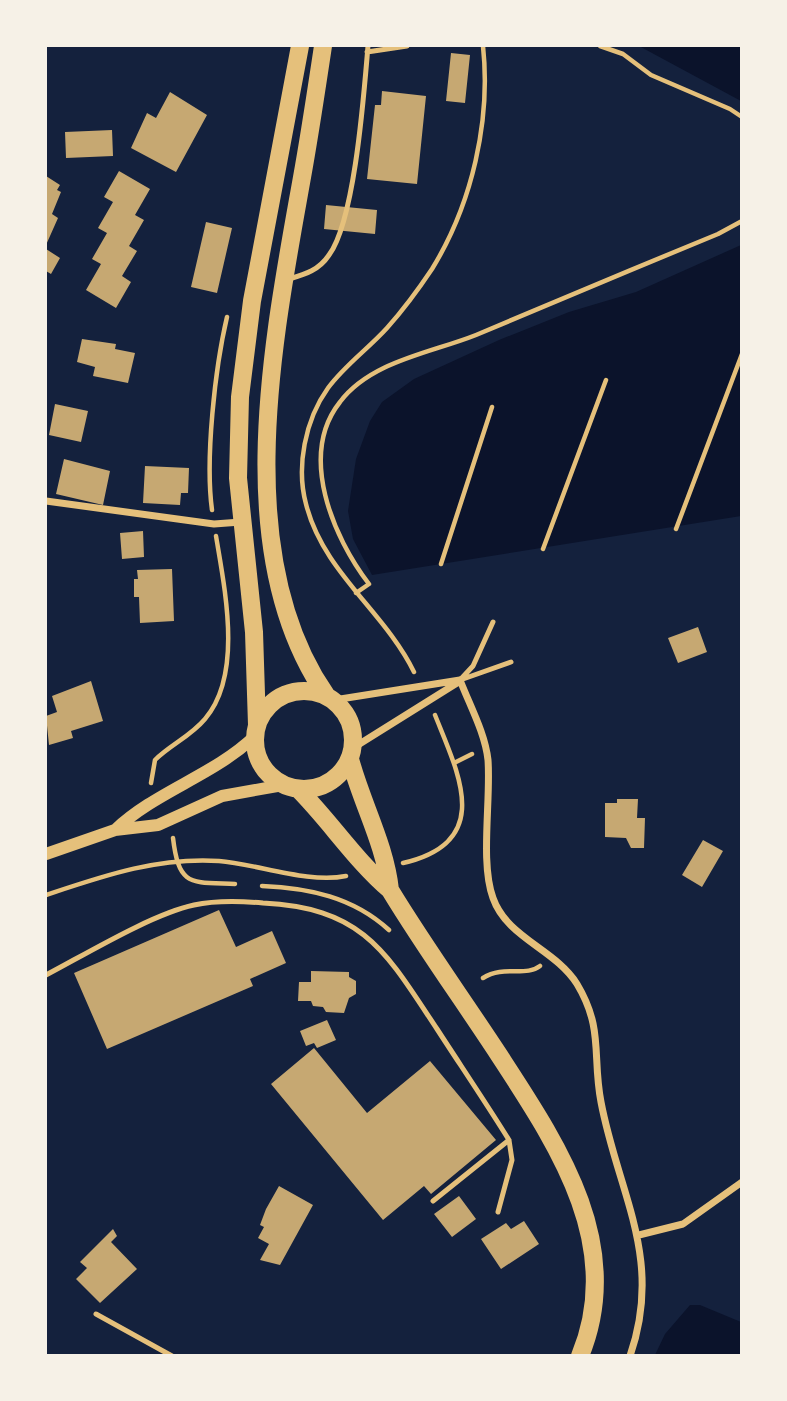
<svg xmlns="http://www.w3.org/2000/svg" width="787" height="1401" viewBox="0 0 787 1401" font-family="Helvetica,sans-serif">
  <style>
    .water { fill: #0b132b }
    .building { fill: #c6a872 }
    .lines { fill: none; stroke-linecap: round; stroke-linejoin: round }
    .path { stroke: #e5c07b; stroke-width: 4.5 }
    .service { stroke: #e5c07b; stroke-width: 5 }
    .minor { stroke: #e5c07b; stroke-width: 7 }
    .tertiary { stroke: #e5c07b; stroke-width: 12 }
    .primary { stroke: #e5c07b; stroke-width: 18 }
  </style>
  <rect width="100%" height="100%" fill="#14213d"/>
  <path class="water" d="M639 46H741V101Z
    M741 245V516L372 575 353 539 348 511 356 459 370 421 382 402 414 379 499 340 569 312 636 292Z
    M690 1305H700L741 1322V1355H655L665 1334Z"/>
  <path class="building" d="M451 53 470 55 465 103 446 101Z
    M382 91 426 96 417 184 367 179 375 105H381Z
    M170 92 207 115 176 172 131 148 147 113 156 118Z
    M112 130 113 156 66 158 65 132Z
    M119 171 150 189 135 215 144 220 129 246 137 251 122 276 131 282 116 308 86 290 101 264 92 259 107 233 98 228 113 202 104 197Z
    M46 176 60 185 57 190 61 192 52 214 58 218 46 245Z
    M326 205 377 210 375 234 324 229Z
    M206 222 232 228 217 293 191 287Z
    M46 249 60 258 51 274 46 271Z
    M82 339 116 344 115 349 135 353 128 383 93 376 95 367 77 362Z
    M55 404 88 411 81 442 49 435Z
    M64 459 110 471 103 505 56 494Z
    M145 466 189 468 188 493H181L180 505 143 503Z
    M143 531 144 557 122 559 120 533Z
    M172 569 174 621 140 623 139 597H134V579H138L137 570Z
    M698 627 707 652 678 663 668 638Z
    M91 681 103 721 71 731 73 738 49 745 46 716 57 712 52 696Z
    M617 799H638L637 818H645L644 848H631L626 838 605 837V803H617Z
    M703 840 723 851 702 887 682 875Z
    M219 910 236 947 272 931 286 963 250 979 253 986 107 1049 74 973Z
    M311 971 349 972V977L356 981V994L349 998 344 1013 326 1012 323 1007 313 1006 311 1001H298L299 982H311Z
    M327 1020 336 1040 317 1048 314 1043 306 1046 300 1031Z
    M314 1048 367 1113 430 1061 496 1140 431 1194 424 1186 383 1220 271 1084Z
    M279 1186 313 1205 280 1265 260 1260 269 1244 258 1238 264 1227 260 1225 266 1209Z
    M459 1196 476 1219 452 1237 434 1214Z
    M524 1221 539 1244 501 1269 481 1239 506 1223 511 1229Z
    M113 1229 117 1236 111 1242 137 1269 100 1303 76 1279 87 1268 80 1262Z"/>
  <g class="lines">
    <path class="path" d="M600 46 623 54 651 75 730 109 742 117
      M212 510C205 459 215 368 227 317
      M676 529 742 354
      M543 549 606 380
      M441 564 492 407
      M356 593 369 584C333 537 298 455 340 402 371 361 431 353 476 335 557 301 637 267 718 234L742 221
      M414 672C385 612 323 572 306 504 296 467 305 420 328 388 345 365 368 349 387 328 404 309 418 290 432 269 472 204 491 121 483 46
      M454 763 472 754
      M151 783 155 760C170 745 191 736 205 719 243 675 225 590 216 536
      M173 838C179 887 190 882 235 884
      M403 863C494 842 459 775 435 715
      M262 886C309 888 353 897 389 930
      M46 895C103 876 157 857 219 861 257 864 309 884 346 876
      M483 978C504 965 526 977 540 966"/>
    <path class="service" d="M367 52 407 46
      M289 279C306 274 319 270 329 255 355 220 364 92 368 46
      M463 679 511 662
      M460 680 473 666 493 622
      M46 975C86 954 152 914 194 905 217 900 240 901 263 903 364 908 386 952 437 1029 461 1066 486 1103 509 1140L512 1160 498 1212
      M433 1201 509 1140
      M96 1314 172 1356"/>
    <path class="minor" d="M46 501 214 524 241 522
      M460 680C470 706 485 733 488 760 491 800 480 863 493 898 507 938 555 949 577 984 604 1029 592 1056 601 1102 618 1193 664 1258 630 1356
      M334 700 460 680
      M353 748 457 683
      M639 1235 683 1224 742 1182"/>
    <path class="tertiary" d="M115 830C156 791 213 776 255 736
      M46 854 115 830 158 825 222 796 283 785"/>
    <path class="primary" d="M323 46C317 86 311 126 304 166 276 326 226 551 326 695
      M255 740a49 49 0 1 1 98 0a49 49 0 1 1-98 0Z
      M257 725 254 632 238 478 240 397 252 301 300 46
      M350 759C362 804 385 844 390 890
      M298 789C330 821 355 860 390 890 424 946 463 1000 499 1055 557 1144 626 1245 580 1356"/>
  </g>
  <rect width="787" height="1401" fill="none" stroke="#f6f1e7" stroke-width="94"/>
</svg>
